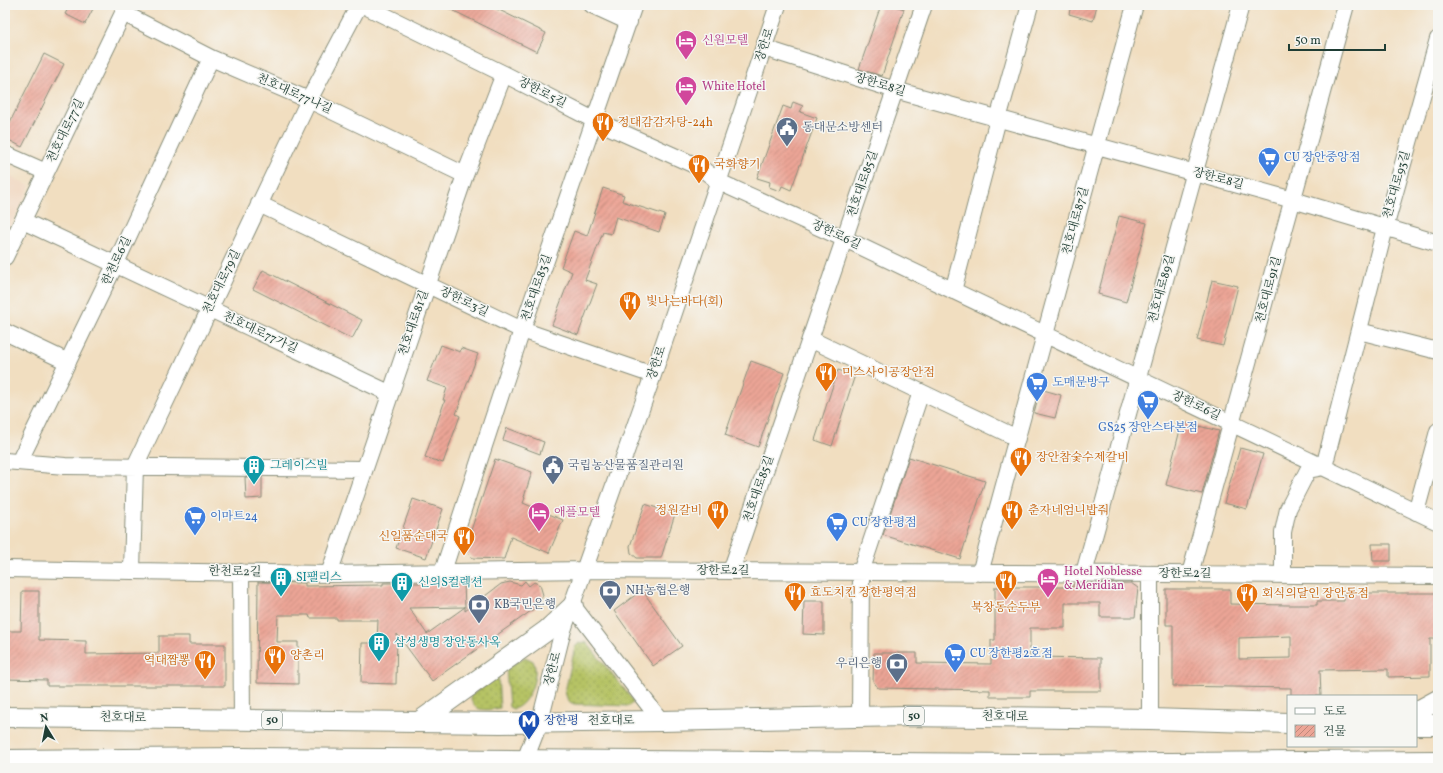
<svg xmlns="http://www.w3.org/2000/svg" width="1443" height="773" viewBox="0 0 1443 773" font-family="Vollkorn,'Noto Serif KR',serif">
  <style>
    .built { fill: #f1d5bd }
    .grass { fill: url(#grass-dots); stroke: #6a804c }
    .building { fill: url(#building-hatch); fill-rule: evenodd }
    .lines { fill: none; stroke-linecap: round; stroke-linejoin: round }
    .minor-casing { stroke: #888e7a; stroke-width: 18 }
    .major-casing { stroke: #888e7a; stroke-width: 22 }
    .minor { stroke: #fff; stroke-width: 16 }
    .major { stroke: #fff; stroke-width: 20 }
    .labels { text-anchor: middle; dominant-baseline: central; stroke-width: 3; stroke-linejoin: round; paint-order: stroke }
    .shield { fill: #f6f6f2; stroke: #60746d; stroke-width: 1 }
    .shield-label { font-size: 11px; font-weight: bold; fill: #1f3d34 }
    .hotel-label { font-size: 12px; fill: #b23c85; stroke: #f6f6f2; text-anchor: start }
    .street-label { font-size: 12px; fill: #1f3d34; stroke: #f6f6f2 }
    .food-label { font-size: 12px; fill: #c56008; stroke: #f6f6f2; text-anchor: start }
    .service-label { font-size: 12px; fill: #4e5e75; stroke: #f6f6f2; text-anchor: start }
    .shop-label { font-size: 12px; fill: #366cbe; stroke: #f6f6f2; text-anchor: start }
    .culture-label { font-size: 12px; fill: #0d838f; stroke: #f6f6f2; text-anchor: start }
    .transit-label { font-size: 12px; fill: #164399; stroke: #f6f6f2; text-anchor: start }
  </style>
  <defs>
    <pattern id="grass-dots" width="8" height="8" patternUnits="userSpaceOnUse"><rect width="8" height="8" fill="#b6c365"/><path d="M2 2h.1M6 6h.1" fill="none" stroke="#93a054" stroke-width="1.8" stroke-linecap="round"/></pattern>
    <pattern id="building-hatch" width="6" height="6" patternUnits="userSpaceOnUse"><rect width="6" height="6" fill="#eca596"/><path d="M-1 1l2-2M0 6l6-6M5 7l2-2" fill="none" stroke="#bf887b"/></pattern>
  </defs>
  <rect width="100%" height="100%" fill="#f6f6f2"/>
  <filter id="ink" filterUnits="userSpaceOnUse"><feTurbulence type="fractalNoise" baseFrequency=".025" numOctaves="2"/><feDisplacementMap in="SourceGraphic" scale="8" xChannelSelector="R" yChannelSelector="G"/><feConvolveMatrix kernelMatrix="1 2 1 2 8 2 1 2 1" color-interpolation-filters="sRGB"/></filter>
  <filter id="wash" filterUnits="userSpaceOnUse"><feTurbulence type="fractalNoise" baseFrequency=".012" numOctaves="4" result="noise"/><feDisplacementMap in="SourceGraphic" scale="16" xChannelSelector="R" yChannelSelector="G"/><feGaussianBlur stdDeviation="0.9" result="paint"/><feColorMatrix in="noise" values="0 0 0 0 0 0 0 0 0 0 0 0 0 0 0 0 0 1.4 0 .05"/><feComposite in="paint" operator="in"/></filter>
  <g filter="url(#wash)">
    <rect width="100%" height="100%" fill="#f1dec0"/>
    <path class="built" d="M5 174 30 186 5 237Z"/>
    <path class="grass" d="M586 642 633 700V703L630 706 574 704 568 701 565 692 575 647 579 643Z
      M525 657 533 661C540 674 529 705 513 709L509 707 506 668Z
      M498 676 500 708C485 711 473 712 470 696Z"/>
    <g id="blocks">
      <path class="building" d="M70 5H95L85 24 65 14Z
        M442 5H489L546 33 537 52Z
        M881 5H892L904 9 882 76 859 69Z
        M1071 5H1097L1093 21 1069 14Z
        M44 54 64 64 22 147 5 138V132Z
        M793 102 803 106 800 112 817 118 791 190 782 186 780 191 769 187 770 182 757 178 783 106 791 109Z
        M603 188 624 195 622 201 665 215 659 232 616 217 611 234 603 232 585 280 597 284 578 335 552 325 572 272 561 267 574 231 587 236Z
        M1119 216 1147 223 1126 302 1098 294Z
        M263 270 362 320 352 339 253 289Z
        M1212 280 1238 286 1223 346 1197 340Z
        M441 345 460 352 461 348 478 354 456 414 460 416 443 463 425 457 445 400H443L447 388 427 381Z
        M751 361 784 373 758 447 725 435Z
        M838 370 855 375 832 446 815 440Z
        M1040 389 1061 395 1055 418 1034 413Z
        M1182 422 1219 431 1202 494 1166 485Z
        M507 428 544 442 540 454 503 440Z
        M1240 448 1263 454 1247 509 1224 503Z
        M909 457 985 481 960 559 883 535Z
        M495 459 532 472 524 497 525 498 523 503 563 520 549 553 511 537 504 559 472 558 465 548Z
        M245 477H262V498L246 499Z
        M413 499 443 509 426 558 396 548Z
        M645 504 675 514 661 558H637L631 553 630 546Z
        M1372 544H1391V561H1373Z
        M525 581 529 586 534 582 540 585 543 595 538 606 432 681 397 634 396 684 361 683 362 643H377L378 620H337V618H310L309 615H278L277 642H298V684L257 683 258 582 305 583V586L383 585V583H464L465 607 409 608 427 634 465 607V611L501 584 510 582 521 585Z
        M1131 583 1138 588 1135 617H1100V603H1065V628H1030V657L1101 658V691H1030V697H990V690L878 688 873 681 874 653H917V663L991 664V640H995V587H1073V584Z
        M1166 589H1230V604L1288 605H1317V601H1344V593H1438V639H1430V676L1388 677V669L1320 670 1321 696H1291V688L1173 686V625H1166ZM1291 636V658L1239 659V638Z
        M642 590 682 646 653 666 614 611Z
        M22 591H39V640L86 641V654L159 653V636H189V644H225V686H47V680L5 679V631H21Z
        M804 601H824V635L803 634Z"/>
    </g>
  </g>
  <g filter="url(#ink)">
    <use href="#blocks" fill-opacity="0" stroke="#888e7a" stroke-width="1"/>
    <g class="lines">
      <g class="minor-casing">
        <path id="minor" d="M363 5 504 74 594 120 701 168 719 182 845 239 1438 522
          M592 5 629 22
          M123 13 211 58 309 100 465 175
          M764 48 895 90 1293 200 1438 243
          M5 154 46 172
          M259 204 522 330 653 375
          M23 221 389 393
          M5 257 127 5
          M953 291 998 119 1030 5
          M1359 331 1438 351
          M5 332 68 362
          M810 339 1017 438
          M5 461 65 466 363 469
          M19 462 115 265 211 58
          M1416 512 1438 431
          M5 569 329 574 585 570 1438 576
          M132 571 135 466 309 100 359 5
          M443 571 522 330 634 5
          M731 571 924 5
          M241 572 242 720
          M980 573 1135 5
          M1084 573 1241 5
          M329 574 465 175 504 74
          M1190 574 1346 5
          M1283 575V532L1288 509 1308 470 1324 467 1385 228 1438 39
          M573 606 661 721
          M860 717 861 572 921 392
          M1150 719V574
          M525 768V760L540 721 563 630 653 375 778 5"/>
      </g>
      <g class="major-casing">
        <path id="major" d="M1416 712 1438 700
          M5 717 501 723 661 721 905 716 1150 719 1288 723
          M419 722 546 631 573 606
          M1416 725H1438
          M5 760 244 758 1027 764 1438 761"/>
      </g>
      <use href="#minor" class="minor"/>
      <use href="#major" class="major"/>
    </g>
  </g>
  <defs>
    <g id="hotel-pin" transform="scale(1.15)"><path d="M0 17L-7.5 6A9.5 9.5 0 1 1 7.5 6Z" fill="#d1479c" stroke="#f6f6f2"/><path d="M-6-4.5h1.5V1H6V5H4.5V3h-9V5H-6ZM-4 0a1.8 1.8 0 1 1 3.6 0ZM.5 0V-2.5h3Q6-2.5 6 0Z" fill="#fff"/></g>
    <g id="restaurant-pin" transform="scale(1.15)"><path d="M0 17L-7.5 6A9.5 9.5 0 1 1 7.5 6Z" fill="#e8710a" stroke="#f6f6f2"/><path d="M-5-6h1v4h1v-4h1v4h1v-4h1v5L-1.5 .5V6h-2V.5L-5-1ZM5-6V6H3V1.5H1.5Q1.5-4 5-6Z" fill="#fff"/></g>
    <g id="civic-pin" transform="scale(1.15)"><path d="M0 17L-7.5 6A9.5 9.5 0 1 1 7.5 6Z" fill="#5c6f8a" stroke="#f6f6f2"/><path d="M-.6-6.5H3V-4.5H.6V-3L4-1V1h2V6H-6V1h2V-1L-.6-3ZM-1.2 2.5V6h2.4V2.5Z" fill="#fff"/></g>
    <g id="supermarket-pin" transform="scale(1.15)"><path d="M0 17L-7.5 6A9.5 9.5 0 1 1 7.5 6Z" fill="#3f7fe0" stroke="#f6f6f2"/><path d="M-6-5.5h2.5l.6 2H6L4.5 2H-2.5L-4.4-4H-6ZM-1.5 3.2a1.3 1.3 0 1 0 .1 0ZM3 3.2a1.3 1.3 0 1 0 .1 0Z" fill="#fff"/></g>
    <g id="building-pin" transform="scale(1.15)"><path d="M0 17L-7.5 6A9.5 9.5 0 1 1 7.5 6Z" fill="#0f9aa8" stroke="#f6f6f2"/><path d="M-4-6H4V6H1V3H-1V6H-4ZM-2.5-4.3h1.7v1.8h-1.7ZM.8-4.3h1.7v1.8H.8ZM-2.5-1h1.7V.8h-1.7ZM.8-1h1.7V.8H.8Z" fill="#fff"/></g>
    <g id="bank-pin" transform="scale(1.15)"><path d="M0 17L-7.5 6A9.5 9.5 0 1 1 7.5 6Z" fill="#5c6f8a" stroke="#f6f6f2"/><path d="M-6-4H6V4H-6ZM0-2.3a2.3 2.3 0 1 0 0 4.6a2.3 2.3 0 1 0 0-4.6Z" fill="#fff"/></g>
    <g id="metro-pin" transform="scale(1.15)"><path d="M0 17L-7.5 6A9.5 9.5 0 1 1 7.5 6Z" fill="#1a4fb4" stroke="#f6f6f2"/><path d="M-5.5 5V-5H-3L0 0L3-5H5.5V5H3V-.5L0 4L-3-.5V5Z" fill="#fff"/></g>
  </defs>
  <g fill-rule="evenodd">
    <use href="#hotel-pin" x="686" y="41"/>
    <use href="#hotel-pin" x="686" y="87"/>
    <use href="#restaurant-pin" x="603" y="123"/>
    <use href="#civic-pin" x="787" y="128"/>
    <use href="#supermarket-pin" x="1269" y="158"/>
    <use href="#restaurant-pin" x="699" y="165"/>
    <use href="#restaurant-pin" x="630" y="302"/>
    <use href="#restaurant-pin" x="826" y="373"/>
    <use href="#supermarket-pin" x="1037" y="383"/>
    <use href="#supermarket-pin" x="1148" y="401"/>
    <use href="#restaurant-pin" x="1021" y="458"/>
    <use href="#building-pin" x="254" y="466"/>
    <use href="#civic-pin" x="553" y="466"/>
    <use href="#restaurant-pin" x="718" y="511"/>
    <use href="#restaurant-pin" x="1012" y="511"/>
    <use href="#hotel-pin" x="539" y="513"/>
    <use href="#supermarket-pin" x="195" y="517"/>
    <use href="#supermarket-pin" x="837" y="523"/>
    <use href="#restaurant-pin" x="464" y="537"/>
    <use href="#building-pin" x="281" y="578"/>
    <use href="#hotel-pin" x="1048" y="579"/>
    <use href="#restaurant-pin" x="1006" y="581"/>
    <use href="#building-pin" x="402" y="583"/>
    <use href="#bank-pin" x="610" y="591"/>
    <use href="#restaurant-pin" x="795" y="593"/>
    <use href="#restaurant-pin" x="1247" y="594"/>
    <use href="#bank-pin" x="479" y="605"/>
    <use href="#building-pin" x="379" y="643"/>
    <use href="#supermarket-pin" x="955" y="654"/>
    <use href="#restaurant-pin" x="275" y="656"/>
    <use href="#restaurant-pin" x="205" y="661"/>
    <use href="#bank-pin" x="897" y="664"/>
    <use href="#metro-pin" x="529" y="721"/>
  </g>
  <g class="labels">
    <g class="shield">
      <rect x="904" y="707" width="20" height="18" rx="3"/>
      <rect x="262" y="711" width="20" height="18" rx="3"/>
    </g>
    <g class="shield-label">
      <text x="914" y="716">50</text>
      <text x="272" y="720">50</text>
    </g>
    <g class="hotel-label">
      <text x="702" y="41">신원모텔</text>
      <text x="702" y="87">White Hotel</text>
      <text x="554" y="513">애플모텔</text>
      <text x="1064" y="572">Hotel Noblesse<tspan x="1064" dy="14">&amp; Meridian</tspan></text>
    </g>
    <g class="street-label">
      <text transform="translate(765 45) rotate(-72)">장한로</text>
      <text transform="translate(880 85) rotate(17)">장한로8길</text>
      <text transform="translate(542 93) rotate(27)">장한로5길</text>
      <text transform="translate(294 94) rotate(24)">천호대로77나길</text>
      <text transform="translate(66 131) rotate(-64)">천호대로77길</text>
      <text transform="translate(1218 179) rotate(15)">장한로8길</text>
      <text transform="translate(863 184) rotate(-71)">천호대로85길</text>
      <text transform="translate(1397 185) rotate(-74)">천호대로93길</text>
      <text transform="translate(1076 221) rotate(-75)">천호대로87길</text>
      <text transform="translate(836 235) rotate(25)">장한로6길</text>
      <text transform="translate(117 261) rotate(-65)">한천로6길</text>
      <text transform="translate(222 282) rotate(-64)">천호대로79길</text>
      <text transform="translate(537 288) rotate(-71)">천호대로83길</text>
      <text transform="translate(1162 289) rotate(-75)">천호대로89길</text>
      <text transform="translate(1269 290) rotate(-75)">천호대로91길</text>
      <text transform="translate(464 302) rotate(26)">장한로3길</text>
      <text transform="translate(414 323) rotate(-71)">천호대로81길</text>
      <text transform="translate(260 333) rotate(25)">천호대로77가길</text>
      <text transform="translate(657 363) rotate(-71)">장한로</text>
      <text transform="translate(1196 406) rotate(26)">장한로6길</text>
      <text transform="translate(759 489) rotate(-71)">천호대로85길</text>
      <text x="723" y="571">장한로2길</text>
      <text transform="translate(235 572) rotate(1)">한천로2길</text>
      <text x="1185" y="574">장한로2길</text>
      <text transform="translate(553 669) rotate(-75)">장한로</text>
      <text transform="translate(1005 717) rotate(1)">천호대로</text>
      <text transform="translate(123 718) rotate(1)">천호대로</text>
      <text x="611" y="721">천호대로</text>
    </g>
    <g class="food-label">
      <text x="618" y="123">정대감감자탕-24h</text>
      <text x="714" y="165">국화향기</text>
      <text x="646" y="302">빛나는바다(회)</text>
      <text x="842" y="373">미스사이공장안점</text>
      <text x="1036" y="458">장안참숯수제갈비</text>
      <text x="702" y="511" text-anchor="end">정원갈비</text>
      <text x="1028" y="511">춘자네엄니밥줘</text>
      <text x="448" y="537" text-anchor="end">신일품순대국</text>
      <text x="810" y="593">효도치킨 장한평역점</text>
      <text x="1262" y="594">회식의달인 장안동점</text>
      <text x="1006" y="608" text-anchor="middle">북창동순두부</text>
      <text x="290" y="656">양촌리</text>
      <text x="190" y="661" text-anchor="end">역대짬뽕</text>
    </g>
    <g class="service-label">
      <text x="802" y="128">동대문소방센터</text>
      <text x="568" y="466">국립농산물품질관리원</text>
      <text x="626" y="591">NH농협은행</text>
      <text x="494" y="605">KB국민은행</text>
      <text x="882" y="664" text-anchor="end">우리은행</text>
    </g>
    <g class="shop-label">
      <text x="1284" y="158">CU 장안중앙점</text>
      <text x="1052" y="383">도매문방구</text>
      <text x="1148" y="428" text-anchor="middle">GS25 장안스타본점</text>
      <text x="210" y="517">이마트24</text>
      <text x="852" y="523">CU 장한평점</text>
      <text x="970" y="654">CU 장한평2호점</text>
    </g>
    <g class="culture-label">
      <text x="270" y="466">그레이스빌</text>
      <text x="296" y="578">SI팰리스</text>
      <text x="418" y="583">신의S컬렉션</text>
      <text x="394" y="643">삼성생명 장안동사옥</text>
    </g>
    <g class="transit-label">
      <text x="544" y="721">장한평</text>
    </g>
  </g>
  <rect width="1443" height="773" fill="none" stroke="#f6f6f2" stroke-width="20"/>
  <rect x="1287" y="695" width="130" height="52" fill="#f6f6f2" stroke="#a0aca6"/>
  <rect x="1295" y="708" width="20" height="6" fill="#ffffff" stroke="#a0aca6"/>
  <text x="1323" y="715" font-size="12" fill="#1f3d34">도로</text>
  <rect x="1295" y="725" width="20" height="12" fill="url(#building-hatch)" stroke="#a0aca6"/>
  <text x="1323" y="735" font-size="12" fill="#1f3d34">건물</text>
  <g transform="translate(46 727) rotate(350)" stroke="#f6f6f2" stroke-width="3" paint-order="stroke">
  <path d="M0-3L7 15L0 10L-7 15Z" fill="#1f3d34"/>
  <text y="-6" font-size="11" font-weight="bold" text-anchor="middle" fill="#1f3d34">N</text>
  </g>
  <path d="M1289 44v6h96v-6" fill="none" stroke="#1f3d34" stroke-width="2"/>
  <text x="1295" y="44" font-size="12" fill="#1f3d34" stroke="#f6f6f2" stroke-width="3" paint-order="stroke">50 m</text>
</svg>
